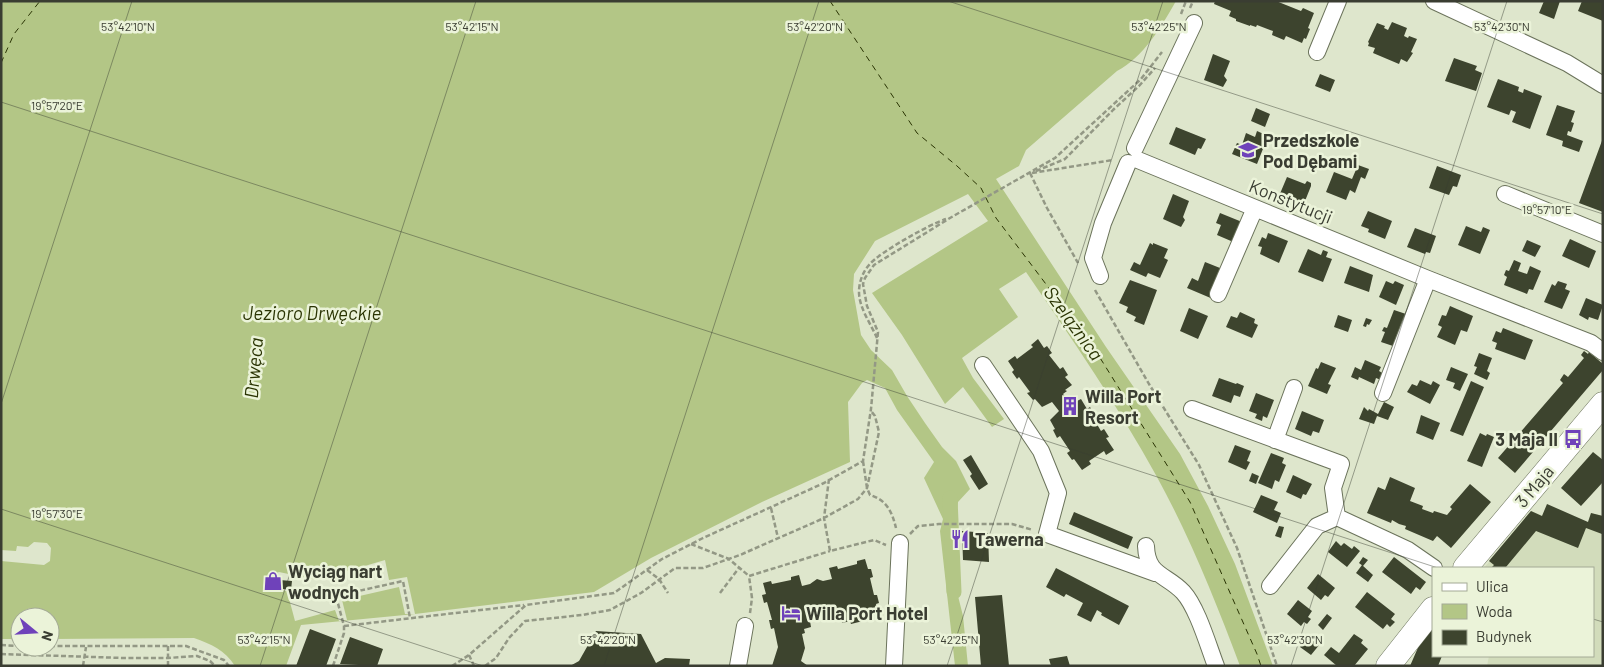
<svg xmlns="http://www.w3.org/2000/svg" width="1604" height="667" viewBox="0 0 1604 667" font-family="Barlow,sans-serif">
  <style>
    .built { fill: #d2dcbb }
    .water { fill: #b3c686 }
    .pier { fill: #dee6cc }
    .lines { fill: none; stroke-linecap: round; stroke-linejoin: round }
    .canal { stroke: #b3c686; stroke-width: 15 }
    .ferry { stroke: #2a3403; stroke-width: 1; stroke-dasharray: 6 5; stroke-linecap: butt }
    .building { fill: #3d442e }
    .street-casing { stroke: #6b735b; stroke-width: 18 }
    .secondary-casing { stroke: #6b735b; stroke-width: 25 }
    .path { stroke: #939885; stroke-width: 2.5; stroke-dasharray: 5 2.5; stroke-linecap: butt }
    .street { stroke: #fff; stroke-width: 16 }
    .secondary { stroke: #fff; stroke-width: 24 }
    .ticks { fill: none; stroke: #3a3d32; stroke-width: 1; stroke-opacity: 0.45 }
    .labels { text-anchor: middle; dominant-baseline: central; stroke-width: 5; stroke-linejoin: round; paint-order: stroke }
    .poi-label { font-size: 18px; font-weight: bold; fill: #3a3d32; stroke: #ebf3d9; text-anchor: start }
    .street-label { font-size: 18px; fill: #3a3d32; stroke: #ebf3d9 }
    .water-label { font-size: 19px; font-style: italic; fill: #2a3403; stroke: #ebf3d9 }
    .ticks-label { font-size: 12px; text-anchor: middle; fill: #3a3d32; stroke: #ebf3d9; stroke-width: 5; stroke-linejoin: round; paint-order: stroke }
  </style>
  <rect width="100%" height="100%" fill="#dee6cc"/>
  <path class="built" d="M1531 511 1584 532 1591 513 1603 516V666H1487L1489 656H1593V568H1484Z"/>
  <path class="water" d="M1 1H1176C1161 27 1144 57 1117 71L1026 150 1019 166 996 179 1106 347 1180 454 1208 506 1235 564 1273 666H1240C1216 602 1190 537 1157 477 1118 406 1072 339 1026 272L999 289 1018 317 962 358 973 378 1004 419 992 427 963 387 945 404 902 335 872 293 988 221 968 194 875 241 854 274 853 290 861 335 871 350 892 370 907 396 925 423 942 447 956 461 970 489 958 502 956 518 948 519 950 564 963 616 968 666H955L940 531 943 519 924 478 934 462 897 410 885 388 867 380 862 383 848 402 850 462 762 502 651 558 594 592 415 614 301 625 286 666H235C225 650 211 644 194 638L50 639V617H20V639H1Z"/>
  <path class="pier" d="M34 542 47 543 51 548 50 561 44 565 1 561V550L16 551 17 546 28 547Z
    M385 560 389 580 407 577 415 614H405L399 587 342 600 347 620 339 621 335 610 295 621 287 591 263 588 265 578 279 572 317 580Z"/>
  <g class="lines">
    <path class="canal" d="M950 498 954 592"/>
    <path class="ferry" d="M830 1 917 133 957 166 981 188 996 218 1092 345 1190 502 1257 654 1261 666
      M1 63 14 34 40 1"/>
  </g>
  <path class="building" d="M1215 1H1276L1301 11 1303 8 1314 13 1308 28 1310 29 1306 39 1304 38 1302 43 1286 36 1284 40 1272 35 1273 31 1257 25 1256 27 1250 25V26L1236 21V19L1229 16 1231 11 1214 4Z
    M1544 1H1560L1554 19 1539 13Z
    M1582 1H1603V21L1578 11Z
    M1392 22 1407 28 1404 36 1408 38 1409 36 1417 39 1411 52 1413 53 1407 62 1401 59 1399 64 1373 53 1375 48 1368 46 1369 43 1368 42 1377 23 1385 26 1384 28 1388 30Z
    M1213 54 1230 61 1224 76 1227 80 1223 87 1204 80Z
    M1454 58 1477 66 1475 70 1482 73 1476 91 1445 81Z
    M1320 74 1335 80 1330 92 1315 86Z
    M1498 79 1519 87 1518 91 1523 93 1524 89 1542 96 1530 129 1512 122 1516 112 1511 110 1509 115 1487 107Z
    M1557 105 1575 111 1571 122 1574 123 1571 132 1568 131 1567 135 1583 141 1579 152 1562 146 1563 141 1546 135Z
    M1256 108 1270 114 1265 127 1251 121Z
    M1176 127 1206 139 1201 149 1198 148 1195 155 1169 144Z
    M1257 131 1268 136 1257 164 1232 154 1237 143 1242 145 1246 133 1255 137Z
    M1603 138V212L1579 203Z
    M1358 165 1369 169 1365 179 1361 177 1355 193 1350 190 1346 200 1326 192 1334 172 1352 179Z
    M1437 166 1461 175 1457 187 1453 186 1449 195 1429 188Z
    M1287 177 1305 184 1307 181 1311 183V186L1303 206 1279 196Z
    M1173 194 1189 201 1183 217 1185 220 1181 227 1163 219Z
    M1368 211 1392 221 1385 239 1368 232 1369 229 1361 226Z
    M1220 213 1247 224 1238 244 1217 235 1221 225 1216 223Z
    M1466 226 1481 232 1483 227 1490 230 1480 254 1458 245Z
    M1415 228 1436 236 1430 253 1426 252 1425 254 1407 247Z
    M1268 233 1288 241 1279 263 1260 254 1262 247 1258 246 1262 237 1266 239Z
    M1570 239 1596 251 1589 268 1562 256Z
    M1527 240 1541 246 1535 257 1522 251Z
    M1150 243 1153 245V243L1168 249 1164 258 1168 260 1160 278 1148 273 1146 277 1130 270 1134 262 1140 265Z
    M1308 249 1321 255 1323 250 1328 252 1326 257 1332 259 1323 282 1298 272Z
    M1514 260 1521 263 1518 271 1527 274 1530 266 1541 271 1533 290 1529 289 1527 294 1504 285 1507 277 1504 275 1506 270 1509 271Z
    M1205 262 1225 270 1213 299 1187 288 1192 278 1198 281Z
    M1350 266 1373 275 1369 292 1344 283Z
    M1130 280 1157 290 1144 325 1134 321 1136 317 1126 312 1128 307 1119 303Z
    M1386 281 1393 284 1395 281 1404 285 1396 305 1379 297Z
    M1558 281 1567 284 1565 289 1570 291 1562 309 1544 302 1552 284 1555 286Z
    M1586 298 1603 305 1598 320 1589 317 1588 320 1579 315Z
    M1450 306 1473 316 1467 332 1461 330 1455 345 1437 337 1442 327 1438 325 1442 315 1446 316Z
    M1189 308 1208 316 1198 339 1180 331Z
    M1394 310 1406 314 1393 346 1381 342 1385 332 1382 331 1384 327 1387 328Z
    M1240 312 1255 319 1254 323 1258 325 1252 338 1226 327 1231 316 1237 318Z
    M1338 315 1352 320 1348 332 1334 327Z
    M1366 318 1372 320 1369 325 1367 324 1366 327 1363 326Z
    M1503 328 1533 340 1525 360 1495 349 1497 343 1492 341 1496 331 1501 333Z
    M1038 339 1044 348 1047 346 1052 353 1049 355 1060 369 1063 367 1068 375 1065 377 1072 385 1065 390 1067 391 1063 394 1071 404 1081 399 1087 409 1090 407 1094 414 1092 416 1101 431 1104 429 1109 437 1106 438 1114 450 1106 455 1104 451 1089 461 1091 464 1082 470 1074 459 1072 460 1067 453 1070 451 1060 436 1057 438 1053 430 1055 429 1050 420 1059 411 1052 402 1042 407 1035 399 1033 400 1027 393 1030 392 1019 377 1017 379 1012 372 1014 370 1008 361 1015 356 1017 359 1033 347 1031 345Z
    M1584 351 1588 354 1589 352 1603 364V370L1515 473 1498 458 1563 383 1560 380 1564 374 1568 377 1584 358 1581 355Z
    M1479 353 1492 358 1487 371 1490 373 1487 380 1474 374 1477 367 1474 366Z
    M1365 360 1381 367 1379 371 1384 374 1381 380 1376 378 1374 384 1359 377 1358 380 1351 377 1355 367 1361 370Z
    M1321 362 1336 368 1328 384 1331 385 1327 394 1308 386 1316 368 1318 369Z
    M1451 367 1468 374 1460 391 1453 388 1455 383 1446 380Z
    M1219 378 1236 384 1237 383 1244 386 1240 397 1234 395 1231 403 1212 396Z
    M1420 380 1431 385 1433 381 1440 385 1430 404 1407 392 1412 384 1417 386Z
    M1471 381 1484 387 1463 436 1450 431Z
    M1256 393 1274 400 1267 418 1263 416 1262 421 1255 418 1257 414 1249 411Z
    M1384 402 1394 407 1388 420 1377 416 1374 424 1359 419 1364 407 1368 411 1369 409 1378 414Z
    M1302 411 1324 420 1319 433 1313 431 1311 436 1295 429Z
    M1421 415 1440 423 1433 440 1416 433Z
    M1480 433 1486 436 1487 434 1494 437 1482 467 1467 461Z
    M1235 445 1251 451 1247 461 1250 462 1246 470 1228 462Z
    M1593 452 1603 460V482L1581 506 1561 488Z
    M1271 453 1284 458 1282 463 1286 465 1279 482 1275 480 1272 489 1258 483Z
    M971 455 988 484 979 490 970 476 972 474 963 460Z
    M1252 473 1259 476 1256 484 1249 481Z
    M1293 475 1312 484 1306 495 1303 494 1301 499 1286 492Z
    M1390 477 1415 488 1410 501 1423 506 1422 509 1433 513 1434 511 1447 515 1452 509 1450 507 1470 484 1491 502 1451 548 1437 536 1433 541 1405 529 1406 526 1399 524 1392 520 1391 523 1367 513 1378 487 1385 490Z
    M1261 495 1278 502 1274 510 1281 513 1277 523 1253 512Z
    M1547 504 1588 522 1591 513 1603 516 1602 534 1586 528 1578 548 1536 531 1506 567 1507 568H1491L1494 565 1489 561 1531 511 1542 516Z
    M1074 512 1133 537 1128 549 1069 524Z
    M1279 526 1284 527 1281 538 1275 536Z
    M962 531 988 533 989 562 963 560Z
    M1336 541 1341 546 1344 543 1352 549 1354 546 1360 551 1347 567 1328 552Z
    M1363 557 1368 560 1363 566 1359 563Z
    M1394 557 1426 582 1420 590 1416 587 1411 594 1382 572Z
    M865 559 868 569H871L873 577 870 578 874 595H877L879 603 876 604 878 614 871 616V619L851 624 850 621 842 623 839 608 835 609 834 606 830 607 831 614 818 617 816 610 811 611 812 614 809 615 811 627 804 629 805 633 802 634 805 648 801 661 808 666H772L778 647 774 628 771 629 769 620H772L767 602 764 603 762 595 766 594 763 583 771 581 772 584 791 580V577L799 575 802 586 810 584 817 579 823 581 832 579 829 568 837 566 838 569 857 564V561Z
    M1362 565 1373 575 1368 582 1356 573Z
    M1056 568 1129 606 1119 625 1101 615 1102 613 1097 610 1091 622 1077 615 1083 603 1066 594 1064 597 1046 587Z
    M1318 574 1335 588 1328 597 1325 595 1321 600 1307 588Z
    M267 579 292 581 291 590 266 587Z
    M1367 592 1395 614 1391 619 1395 622 1390 627 1387 624 1383 629 1355 607Z
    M1002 595 1009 666H981L975 597Z
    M1298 600 1312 611 1308 617 1311 619 1307 624 1304 622 1301 626 1287 614Z
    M1327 614 1332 618 1323 630 1318 625Z
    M1433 628V656H1442L1438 666H1410L1420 643Z
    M310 629 336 639 326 666H296Z
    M596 631 641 634 656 663 665 658 690 659 689 666H570L579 661Z
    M1354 634 1363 640 1361 643 1368 649 1354 666H1337L1324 655 1331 647 1339 653Z
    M1309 636 1320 644 1311 655 1300 647Z
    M350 637 383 649 377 666 340 664Z
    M1067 656 1070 666H1051L1049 659Z"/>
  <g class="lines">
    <g class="street-casing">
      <path id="street" d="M1434 1 1567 63 1603 85
        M1317 52 1338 1
        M1135 148 1194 23
        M1138 160 1428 279 1591 343 1603 352
        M1505 194 1603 234
        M1100 276 1093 258 1103 223 1128 163
        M1218 294 1255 208
        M983 365 1041 451 1058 493 1047 534 1155 573
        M1383 393 1428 279
        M1192 409 1341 464 1333 488 1337 517
        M1275 440 1294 388
        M1146 546C1147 576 1166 574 1183 592 1197 607 1208 645 1216 666
        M1270 586 1317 526 1337 517 1408 550 1434 568
        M738 666 745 626
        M894 666 900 543"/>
    </g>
    <g class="secondary-casing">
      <path id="secondary" d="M1465 568 1603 404
        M1388 666 1433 609"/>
    </g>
    <path class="path" d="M1190 8 1193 1
      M1181 14 1186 1
      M1036 171 1065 159 1113 110 1139 86 1155 68
      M1030 173 1047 208 1078 263
      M1032 173 1113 160
      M1095 290 1149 384 1199 465 1237 548 1277 666
      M877 338C871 324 859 308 859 292 859 282 863 271 870 264 880 252 930 224 946 219
      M863 461 867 488 870 495C887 500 892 512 896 528
      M829 479 824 518 830 551 874 540 886 545
      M771 508 778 538
      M910 534 918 526 939 524H1012L1033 530
      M691 544 729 559 749 576
      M647 570 659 579 668 593
      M720 593 739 568
      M750 613 752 598 749 576 830 551
      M344 626 524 605
      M1 645 20 646
      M50 646H186L224 660 229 666
      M1 654 124 658H168L197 656 210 661 215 666
      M469 655 474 666
      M83 666 86 647
      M168 666V646
      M333 666 344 633V626L336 596 403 581 410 618
      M452 666 469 655 526 605 614 593 662 559 703 538 824 483 863 461 871 409 878 332 867 306 863 284 865 278 874 265 950 218 1055 158 1141 79 1162 52
      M485 666 496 658 509 638 525 621 582 615 610 610 641 593 675 568H703L740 555 824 518 858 499 867 488 879 432 875 416 871 411"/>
    <use href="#street" class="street"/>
    <use href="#secondary" class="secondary"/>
  </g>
  <path class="ticks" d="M948 1 1603 214M1 102 1438 568M1 404 132 1M1 509 483 666M1593 619 1603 622M260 666 476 1M604 666 819 1M947 666 1163 1M1291 666 1507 1"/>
  <defs>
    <g id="school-bare" transform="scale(1.5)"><path d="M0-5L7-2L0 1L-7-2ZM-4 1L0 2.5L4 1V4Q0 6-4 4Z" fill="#6f42ba" stroke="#ebf3d9" stroke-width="2.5" paint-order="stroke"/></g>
    <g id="building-bare" transform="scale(1.5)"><path d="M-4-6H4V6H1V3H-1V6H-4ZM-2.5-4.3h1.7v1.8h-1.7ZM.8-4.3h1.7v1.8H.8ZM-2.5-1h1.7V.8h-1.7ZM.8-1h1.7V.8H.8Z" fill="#6f42ba" stroke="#ebf3d9" stroke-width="2.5" paint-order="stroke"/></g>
    <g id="bus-bare" transform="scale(1.5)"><path d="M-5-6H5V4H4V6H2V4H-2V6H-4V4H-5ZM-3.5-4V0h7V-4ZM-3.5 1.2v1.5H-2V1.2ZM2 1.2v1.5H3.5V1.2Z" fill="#6f42ba" stroke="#ebf3d9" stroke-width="2.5" paint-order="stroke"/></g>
    <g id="restaurant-bare" transform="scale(1.5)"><path d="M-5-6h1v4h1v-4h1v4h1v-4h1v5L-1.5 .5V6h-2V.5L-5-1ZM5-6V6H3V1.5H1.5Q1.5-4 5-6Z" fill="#6f42ba" stroke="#ebf3d9" stroke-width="2.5" paint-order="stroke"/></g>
    <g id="shop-bare" transform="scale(1.5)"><path d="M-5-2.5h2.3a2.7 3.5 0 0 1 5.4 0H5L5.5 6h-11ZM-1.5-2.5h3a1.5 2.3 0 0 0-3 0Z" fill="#6f42ba" stroke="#ebf3d9" stroke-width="2.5" paint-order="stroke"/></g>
    <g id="hotel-bare" transform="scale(1.5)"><path d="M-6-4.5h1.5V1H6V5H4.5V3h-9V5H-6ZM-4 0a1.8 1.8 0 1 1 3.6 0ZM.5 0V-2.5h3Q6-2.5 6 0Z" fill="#6f42ba" stroke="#ebf3d9" stroke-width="2.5" paint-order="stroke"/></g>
  </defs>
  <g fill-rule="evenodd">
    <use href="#school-bare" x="1248" y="150"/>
    <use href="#building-bare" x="1070" y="406"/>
    <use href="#bus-bare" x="1573" y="439"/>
    <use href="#restaurant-bare" x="960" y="539"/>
    <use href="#shop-bare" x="273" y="581"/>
    <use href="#hotel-bare" x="791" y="613"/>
  </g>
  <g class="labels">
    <g class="poi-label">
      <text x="1263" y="140">Przedszkole<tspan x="1263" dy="21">Pod Dębami</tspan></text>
      <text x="1085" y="396">Willa Port<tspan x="1085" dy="21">Resort</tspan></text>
      <text x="1558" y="439" text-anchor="end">3 Maja II</text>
      <text x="975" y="539">Tawerna</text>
      <text x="288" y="571">Wyciąg nart<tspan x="288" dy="21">wodnych</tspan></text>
      <text x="806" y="613">Willa Port Hotel</text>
    </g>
    <g class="street-label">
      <text transform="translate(1291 201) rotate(22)">Konstytucji</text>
      <text transform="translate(1534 486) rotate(-50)">3 Maja</text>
    </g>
    <g class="water-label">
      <text x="312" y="312">Jezioro Drwęckie</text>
      <text transform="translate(1074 323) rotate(54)">Szelążnica</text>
      <text transform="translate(253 368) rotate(-85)">Drwęca</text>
    </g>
  </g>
  <g class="ticks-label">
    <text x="128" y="31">53°42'10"N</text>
    <text x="472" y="31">53°42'15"N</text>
    <text x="815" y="31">53°42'20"N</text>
    <text x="1159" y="31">53°42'25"N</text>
    <text x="1502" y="31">53°42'30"N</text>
    <text x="57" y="110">19°57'20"E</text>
    <text x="1547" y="214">19°57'10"E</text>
    <text x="57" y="518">19°57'30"E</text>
    <text x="264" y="644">53°42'15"N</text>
    <text x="608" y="644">53°42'20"N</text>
    <text x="951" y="644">53°42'25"N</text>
    <text x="1295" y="644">53°42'30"N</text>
  </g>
  <rect width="1604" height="667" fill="none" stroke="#3a3d32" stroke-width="5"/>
  <rect x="1432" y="567" width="162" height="90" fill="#ebf3d9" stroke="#a4aa96"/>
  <rect x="1442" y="583" width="25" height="8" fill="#ffffff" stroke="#a4aa96"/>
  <text x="1476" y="592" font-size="15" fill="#3a3d32">Ulica</text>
  <rect x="1442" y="604" width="25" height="15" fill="#b3c686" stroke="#a4aa96"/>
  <text x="1476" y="617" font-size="15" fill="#3a3d32">Woda</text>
  <rect x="1442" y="630" width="25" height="15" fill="#3d442e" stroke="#a4aa96"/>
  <text x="1476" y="642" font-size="15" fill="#3a3d32">Budynek</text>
  <g transform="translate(35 632) rotate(108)"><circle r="24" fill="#ebf3d9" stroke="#a4aa96"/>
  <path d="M0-4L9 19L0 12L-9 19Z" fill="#6f42ba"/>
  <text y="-8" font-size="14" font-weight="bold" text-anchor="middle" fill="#3a3d32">N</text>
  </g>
</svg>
